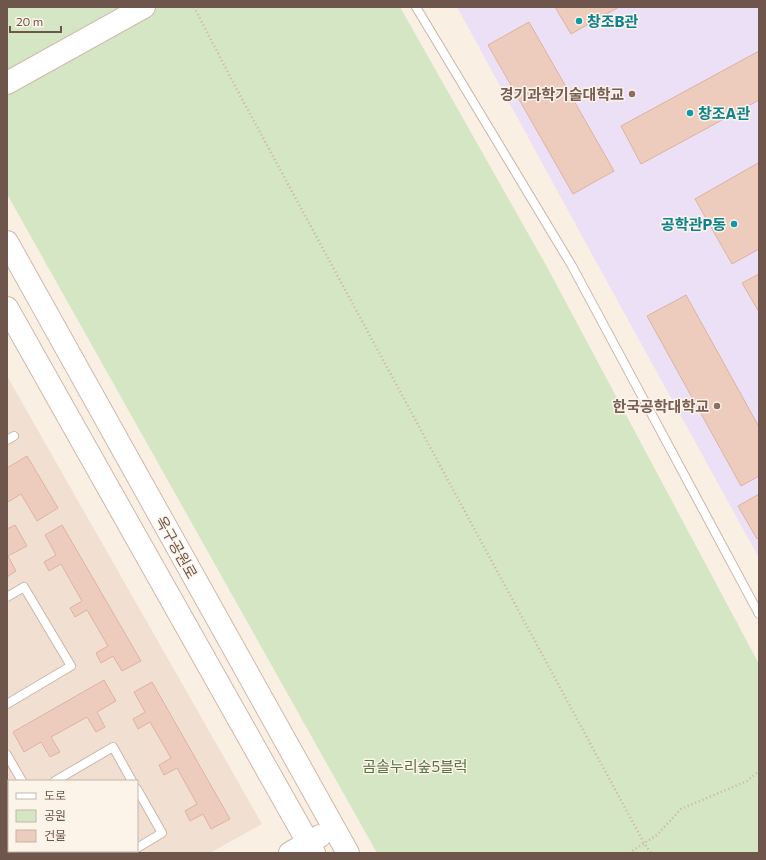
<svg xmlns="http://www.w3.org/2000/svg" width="766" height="860" viewBox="0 0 766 860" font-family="Commissioner,'Noto Sans KR',sans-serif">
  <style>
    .residential { fill: #f1e0d2; fill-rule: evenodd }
    .education { fill: #ece0f6 }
    .green { fill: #d4e6c3 }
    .building { fill: #edccbd; stroke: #deb29f }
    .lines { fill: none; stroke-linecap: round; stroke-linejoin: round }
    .lane-casing { stroke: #c9b6ab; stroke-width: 10 }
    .secondary-casing { stroke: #cfb8ac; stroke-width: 24 }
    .path { stroke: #d1b0a1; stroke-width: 2.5; stroke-dasharray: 1 3; stroke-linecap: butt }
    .lane { stroke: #fff; stroke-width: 8 }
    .secondary { stroke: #fff; stroke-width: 22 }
    .culture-dot { fill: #0f9aa8; stroke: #fdf4e9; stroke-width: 1.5 }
    .education-dot { fill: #8d6e63; stroke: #fdf4e9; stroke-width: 1.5 }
    .labels { text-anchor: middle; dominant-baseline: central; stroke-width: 3; stroke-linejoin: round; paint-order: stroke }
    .culture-label { font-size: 15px; font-weight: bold; fill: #0d838f; stroke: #fdf4e9; text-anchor: start }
    .education-label { font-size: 15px; font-weight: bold; fill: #785e54; stroke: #fdf4e9; text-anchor: end }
    .street-label { font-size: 15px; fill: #6f564c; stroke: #fdf4e9 }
    .park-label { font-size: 15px; fill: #577445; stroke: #fdf4e9 }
  </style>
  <rect width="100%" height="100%" fill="#faefe3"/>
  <path class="residential" d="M7 376 262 824 210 853H7ZM9 781H137V851H9Z"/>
  <path class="education" d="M457 7H759V558L577 227Z"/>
  <path class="green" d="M7 7H400L547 267 759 664V853H377L7 194Z"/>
  <path class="building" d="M555 7H619L571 34Z
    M529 22 614 171 573 194 488 45Z
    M759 51V100L641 164 621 126Z
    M758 163 759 165V249L732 264 695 199Z
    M759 274V312L742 283Z
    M686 295 759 427V476L741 486 647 316Z
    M27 456 58 508 37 521 21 494 8 502 7 501V468Z
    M759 494V537L757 539 738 506Z
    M15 525 27 546 8 556 16 571 7 577V529Z
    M62 525 141 661 122 671 113 656 101 663 96 653 108 646 87 610 75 617 70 608 82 601 61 564 49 571 44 562 56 555 45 535Z
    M104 680 116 701 97 712 105 727 96 732 87 717 51 737 60 752 50 757 41 742 24 752 13 732Z
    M152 682 230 819 211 829 203 814 190 821 185 811 197 804 177 768 164 775 159 765 171 758 150 722 138 729 133 719 145 712 134 692Z
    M7 788 9 792V833L7 830Z
    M9 850 43 851 44 853H7V851Z"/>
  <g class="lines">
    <g class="lane-casing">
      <path id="lane" d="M416 7 572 266 759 614
        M7 440 14 436
        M7 597 24 587 71 666 7 704
        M7 755 22 781
        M55 781 113 747 132 781
        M137 789 162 833 137 848
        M128 853 131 851"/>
    </g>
    <g class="secondary-casing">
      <path id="secondary" d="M7 83 144 7
        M7 242 348 853
        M7 308 314 853
        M290 853 320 836"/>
    </g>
    <path class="path" d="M194 7 235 86 644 843 651 853
      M629 853 657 835 681 809 747 781 759 771"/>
    <use href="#lane" class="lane"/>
    <use href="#secondary" class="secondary"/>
  </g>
  <g class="culture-dot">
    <circle cx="579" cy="21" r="4"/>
    <circle cx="690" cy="113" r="4"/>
    <circle cx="734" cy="224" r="4"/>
  </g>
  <g class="education-dot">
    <circle cx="632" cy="94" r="4"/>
    <circle cx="717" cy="406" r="4"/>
  </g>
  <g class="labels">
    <g class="culture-label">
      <text x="587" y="21">창조B관</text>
      <text x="698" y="113">창조A관</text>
      <text x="726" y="224" text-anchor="end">공학관P동</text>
    </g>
    <g class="education-label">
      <text x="624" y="94">경기과학기술대학교</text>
      <text x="709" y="406">한국공학대학교</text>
    </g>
    <g class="street-label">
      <text transform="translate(177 547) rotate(61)">옥구공원로</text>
    </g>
    <g class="park-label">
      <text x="415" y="766">곰솔누리숲5블럭</text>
    </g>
  </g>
  <rect width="766" height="860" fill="none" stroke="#6f564c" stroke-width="16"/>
  <rect x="8" y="780" width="130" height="72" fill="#fdf4e9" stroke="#c4b5aa"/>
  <rect x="16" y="793" width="20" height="6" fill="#ffffff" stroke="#c4b5aa"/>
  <text x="44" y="800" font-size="12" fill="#6f564c">도로</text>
  <rect x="16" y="810" width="20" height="12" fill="#d4e6c3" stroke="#c4b5aa"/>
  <text x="44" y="820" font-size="12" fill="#6f564c">공원</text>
  <rect x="16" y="830" width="20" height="12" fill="#edccbd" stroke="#c4b5aa"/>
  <text x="44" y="840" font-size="12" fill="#6f564c">건물</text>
  <path d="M10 26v6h51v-6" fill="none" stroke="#6f564c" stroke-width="2"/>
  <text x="16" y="26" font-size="12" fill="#6f564c" stroke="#fdf4e9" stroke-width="3" paint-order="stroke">20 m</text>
</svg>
